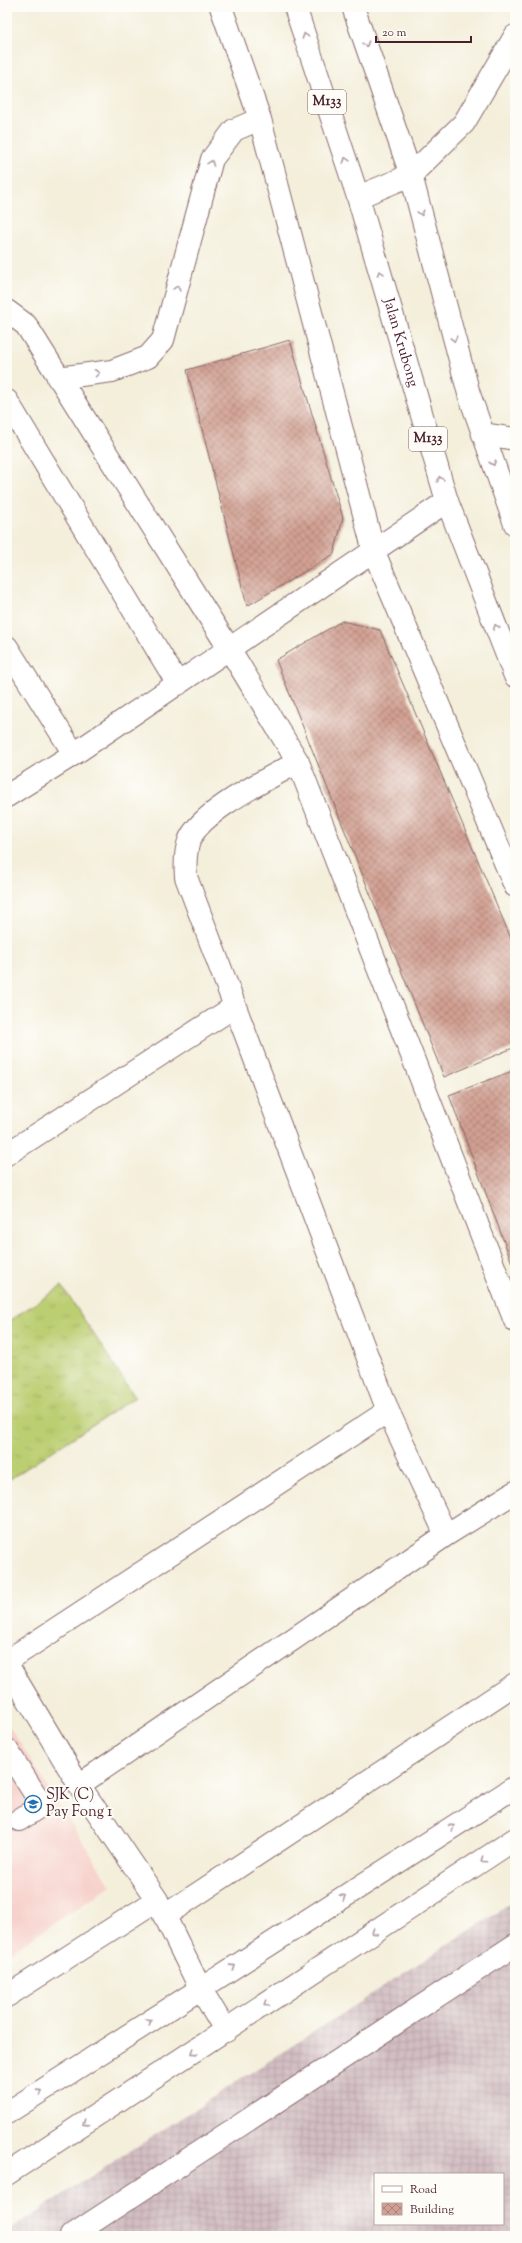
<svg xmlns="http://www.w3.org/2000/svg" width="522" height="2243" viewBox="0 0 522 2243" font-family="'Sorts Mill Goudy',serif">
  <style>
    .built { fill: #f7d0ca }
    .industrial { fill: url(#industrial-grid); fill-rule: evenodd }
    .grass { fill: url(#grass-tufts); stroke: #82764e }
    .building { fill: url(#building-cross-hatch) }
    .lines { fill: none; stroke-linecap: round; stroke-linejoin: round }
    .minor-casing { stroke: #866869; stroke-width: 24 }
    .major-casing { stroke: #866869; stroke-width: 24 }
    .minor { stroke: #fff; stroke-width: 22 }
    .major { stroke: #fff; stroke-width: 22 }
    .oneway { stroke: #ae9aa0 }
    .labels { text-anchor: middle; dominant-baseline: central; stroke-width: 4; stroke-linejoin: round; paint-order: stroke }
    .shield { fill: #fdfcf7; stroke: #806168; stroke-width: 1 }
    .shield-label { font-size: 14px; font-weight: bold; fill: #4a1f2b }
    .street-label { font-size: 15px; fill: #4a1f2b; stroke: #fdfcf7 }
    .poi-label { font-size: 15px; fill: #4a1f2b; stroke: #fdfcf7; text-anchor: start }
  </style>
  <defs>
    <pattern id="industrial-grid" width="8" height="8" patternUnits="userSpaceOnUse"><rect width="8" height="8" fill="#d2bec2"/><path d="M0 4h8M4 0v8" fill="none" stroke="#b6a3a7"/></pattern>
    <pattern id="grass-tufts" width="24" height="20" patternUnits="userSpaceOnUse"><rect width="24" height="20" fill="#bbce71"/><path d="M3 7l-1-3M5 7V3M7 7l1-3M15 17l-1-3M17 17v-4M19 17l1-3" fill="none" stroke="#a2b062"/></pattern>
    <pattern id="building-cross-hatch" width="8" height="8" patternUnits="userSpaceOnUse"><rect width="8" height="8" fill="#d2a093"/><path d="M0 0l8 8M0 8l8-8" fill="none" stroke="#ac8278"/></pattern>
  </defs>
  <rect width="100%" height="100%" fill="#fdfcf7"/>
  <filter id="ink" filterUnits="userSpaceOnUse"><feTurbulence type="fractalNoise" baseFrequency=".025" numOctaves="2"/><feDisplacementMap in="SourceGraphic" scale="8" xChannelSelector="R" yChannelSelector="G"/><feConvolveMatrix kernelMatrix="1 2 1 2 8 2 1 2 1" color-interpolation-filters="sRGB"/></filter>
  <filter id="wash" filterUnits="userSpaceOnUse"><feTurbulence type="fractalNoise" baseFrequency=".012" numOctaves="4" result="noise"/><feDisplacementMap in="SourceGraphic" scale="16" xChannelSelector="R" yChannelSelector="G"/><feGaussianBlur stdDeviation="0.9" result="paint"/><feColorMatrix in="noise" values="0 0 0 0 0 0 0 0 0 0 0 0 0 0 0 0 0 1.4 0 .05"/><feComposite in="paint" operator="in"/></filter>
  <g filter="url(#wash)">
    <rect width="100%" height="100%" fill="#f4efdb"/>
    <path class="built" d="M7 1723 111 1886 7 1954Z"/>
    <path class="industrial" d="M515 1901V2236H7V2231ZM375 2174H503V2224H375Z"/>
    <path class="grass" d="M62 1286 135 1397 7 1481V1322Z"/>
    <g id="blocks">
      <path class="building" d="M290 340 343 518 334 554 247 606 187 370Z
        M342 621 380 630 515 948V1047L444 1077 276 660Z
        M515 1070V1271L449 1095Z"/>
    </g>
  </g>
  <g filter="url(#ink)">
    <use href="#blocks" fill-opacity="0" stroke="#866869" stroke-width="1"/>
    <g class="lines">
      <g class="minor-casing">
        <path id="minor" d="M221 7 260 119 374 552 515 886
          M358 197 411 175 464 123 515 36
          M7 311 26 325 230 650 298 762 515 1321
          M58 378 112 371 148 357 163 340 212 159 234 130 260 119
          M7 401 178 684
          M483 434 515 439
          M7 647 74 754
          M298 762C270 778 200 811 189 841 185 853 185 864 186 877L388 1411 446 1535
          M7 796 74 754 447 501
          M7 1154 234 1007
          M7 1661 388 1411
          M7 1664 79 1785 157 1900 200 1988 226 2031
          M7 1750 42 1805 19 1820
          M79 1785 446 1535 515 1492
          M164 1916 515 1684
          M7 1996 157 1900
          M7 2113 515 1787
          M7 2174 515 1839
          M71 2236 515 1945"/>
      </g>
      <g class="major-casing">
        <g id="major">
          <path id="s1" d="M295 7 358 197 447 501 515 676"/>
          <path d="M353 7 411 175 469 394 515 524"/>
        </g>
      </g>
      <use href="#minor" class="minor"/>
      <use href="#major" class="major"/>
    </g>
    <defs><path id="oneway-chevron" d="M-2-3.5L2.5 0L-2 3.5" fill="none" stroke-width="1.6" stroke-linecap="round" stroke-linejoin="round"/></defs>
    <g class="oneway">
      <use href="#oneway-chevron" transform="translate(305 36) rotate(-108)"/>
      <use href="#oneway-chevron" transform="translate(366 44) rotate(71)"/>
      <use href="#oneway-chevron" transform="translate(346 160) rotate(-108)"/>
      <use href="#oneway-chevron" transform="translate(211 163) rotate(-70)"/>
      <use href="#oneway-chevron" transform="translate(421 213) rotate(75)"/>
      <use href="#oneway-chevron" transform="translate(380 273) rotate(-106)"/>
      <use href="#oneway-chevron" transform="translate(177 288) rotate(-75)"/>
      <use href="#oneway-chevron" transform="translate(454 339) rotate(75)"/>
      <use href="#oneway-chevron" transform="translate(97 373) rotate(-7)"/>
      <use href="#oneway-chevron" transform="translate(493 463) rotate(71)"/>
      <use href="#oneway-chevron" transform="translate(440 479) rotate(-106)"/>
      <use href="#oneway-chevron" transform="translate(496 627) rotate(-111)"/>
      <use href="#oneway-chevron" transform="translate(452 1827) rotate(-33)"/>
      <use href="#oneway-chevron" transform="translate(483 1860) rotate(146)"/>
      <use href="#oneway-chevron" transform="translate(343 1897) rotate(-33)"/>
      <use href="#oneway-chevron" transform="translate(374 1932) rotate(146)"/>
      <use href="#oneway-chevron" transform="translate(233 1967) rotate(-33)"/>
      <use href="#oneway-chevron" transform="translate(266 2004) rotate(146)"/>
      <use href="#oneway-chevron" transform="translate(149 2021) rotate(-33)"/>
      <use href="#oneway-chevron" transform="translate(194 2052) rotate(147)"/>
      <use href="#oneway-chevron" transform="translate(40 2092) rotate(-33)"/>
      <use href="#oneway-chevron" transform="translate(85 2123) rotate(147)"/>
    </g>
  </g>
  <defs>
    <g id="school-ring" transform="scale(0.9)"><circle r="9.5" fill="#fdfcf7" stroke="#1f6fb2" stroke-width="1.5"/><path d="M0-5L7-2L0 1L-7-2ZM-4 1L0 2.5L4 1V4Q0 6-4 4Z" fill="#1f6fb2"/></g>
  </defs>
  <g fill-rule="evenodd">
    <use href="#school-ring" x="33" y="1804"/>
  </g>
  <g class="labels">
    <g class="shield">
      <rect x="308" y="90" width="38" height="24" rx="3"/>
      <rect x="409" y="427" width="38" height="24" rx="3"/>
    </g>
    <g class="shield-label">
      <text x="327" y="102">M133</text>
      <text x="428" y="439">M133</text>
    </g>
    <g class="street-label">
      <text stroke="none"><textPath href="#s1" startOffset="352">Jalan Krubong</textPath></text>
    </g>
    <g class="poi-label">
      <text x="46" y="1795">SJK (C)<tspan x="46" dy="17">Pay Fong 1</tspan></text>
    </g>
  </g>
  <rect width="522" height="2243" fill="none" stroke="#fdfcf7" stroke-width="24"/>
  <rect x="374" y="2173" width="130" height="52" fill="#fdfcf7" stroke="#b5a4a5"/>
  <rect x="382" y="2186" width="20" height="6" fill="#ffffff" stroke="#b5a4a5"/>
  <text x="410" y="2193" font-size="12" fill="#4a1f2b">Road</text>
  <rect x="382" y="2203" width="20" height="12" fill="url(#building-cross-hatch)" stroke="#b5a4a5"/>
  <text x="410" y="2213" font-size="12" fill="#4a1f2b">Building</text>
  <path d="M376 36v6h95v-6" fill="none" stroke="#4a1f2b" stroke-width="2"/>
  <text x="382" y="36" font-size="12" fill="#4a1f2b" stroke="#fdfcf7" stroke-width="3" paint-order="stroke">20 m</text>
</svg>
